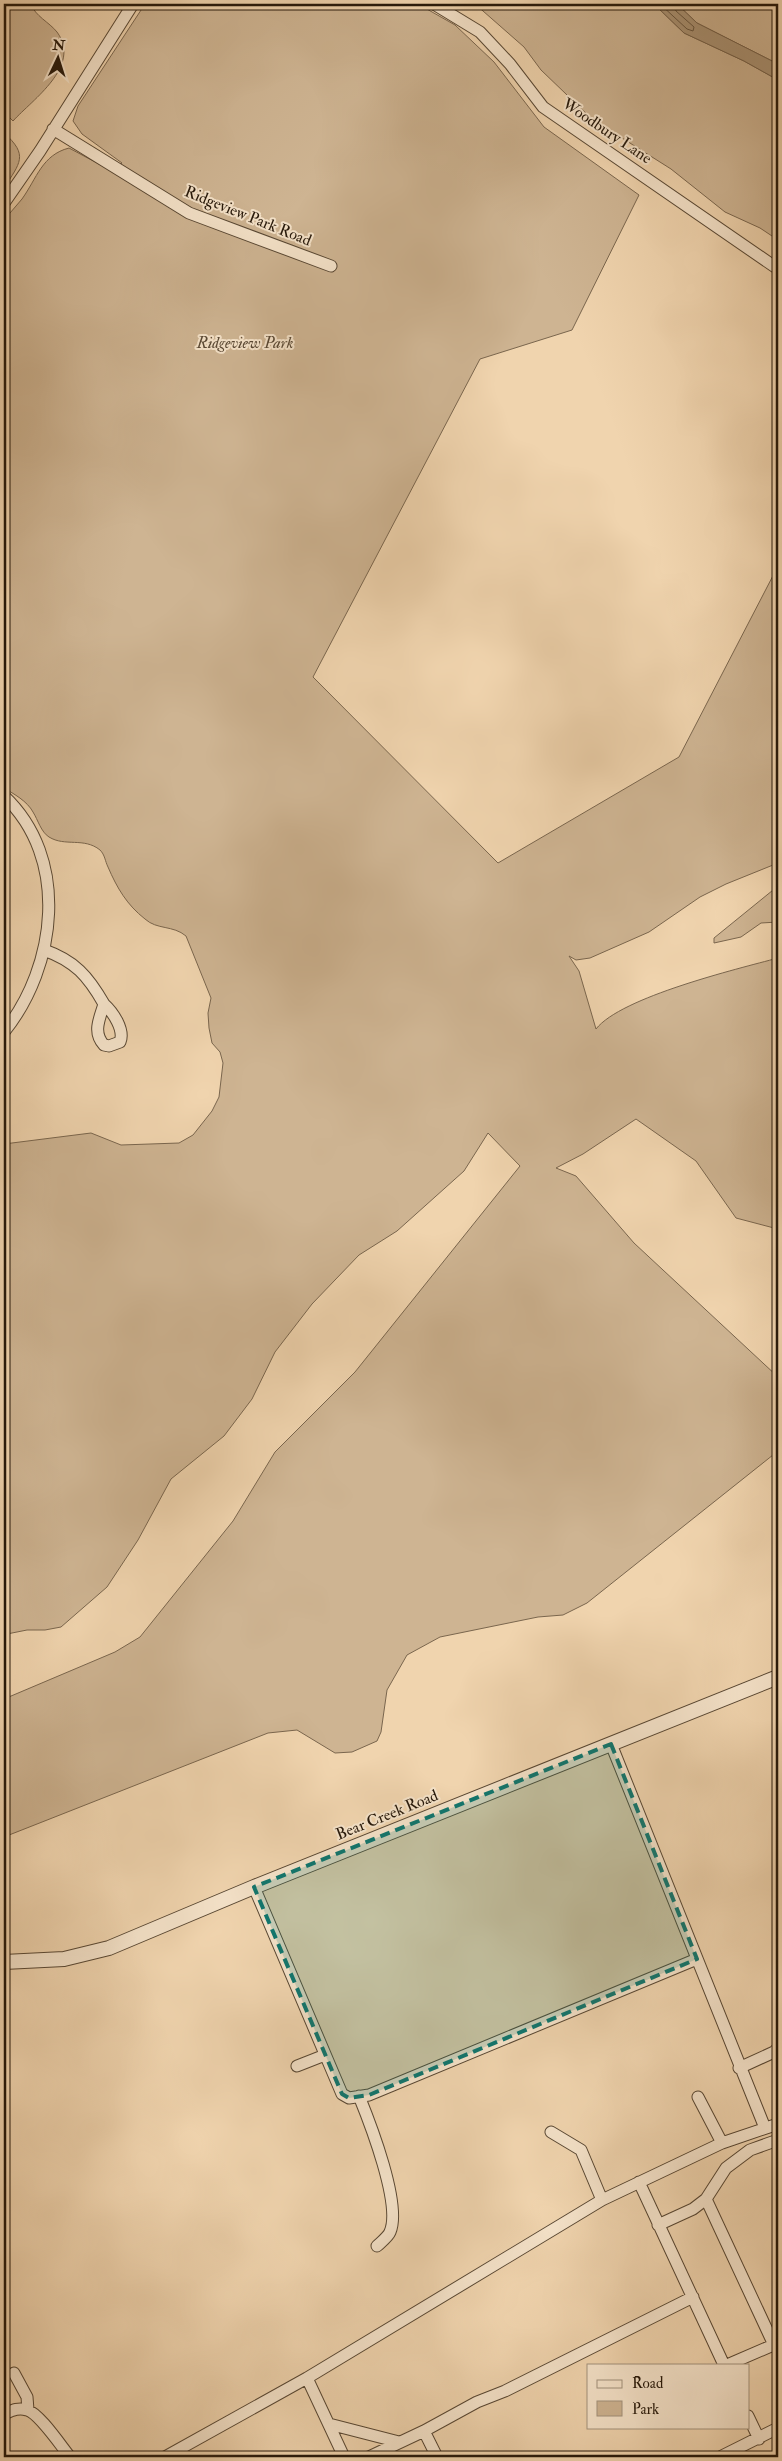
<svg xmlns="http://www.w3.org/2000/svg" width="782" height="2461" viewBox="0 0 782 2461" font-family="'IM FELL Double Pica',serif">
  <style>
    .green { fill: #ceb492; stroke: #7a664e }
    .water { fill: #ab9476; stroke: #76624b }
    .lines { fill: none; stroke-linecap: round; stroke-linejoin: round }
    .shore { stroke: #685640; stroke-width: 1 }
    .minor-casing { stroke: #584733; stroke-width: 13 }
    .tertiary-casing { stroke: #584733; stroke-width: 16 }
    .minor { stroke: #f5e3ca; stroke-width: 11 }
    .tertiary { stroke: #f5e3ca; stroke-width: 14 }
    .marked { fill: #0f766e; fill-opacity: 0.2; stroke: #0f766e; stroke-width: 4; stroke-dasharray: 10 6; stroke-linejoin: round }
    .labels { text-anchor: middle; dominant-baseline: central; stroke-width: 4; stroke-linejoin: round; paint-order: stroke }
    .street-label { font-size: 16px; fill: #26180a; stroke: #f5e3ca }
    .park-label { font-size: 16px; font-style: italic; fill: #584733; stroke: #f5e3ca }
  </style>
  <rect width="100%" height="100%" fill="#f0d4ae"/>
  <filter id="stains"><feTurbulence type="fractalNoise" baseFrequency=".004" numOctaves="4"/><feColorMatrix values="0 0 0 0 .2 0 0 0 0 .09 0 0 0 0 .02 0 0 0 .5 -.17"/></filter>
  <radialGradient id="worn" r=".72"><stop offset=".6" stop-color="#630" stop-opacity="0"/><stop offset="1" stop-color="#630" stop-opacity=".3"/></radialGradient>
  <path class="green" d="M4 4H31C35 16 49 22 57 32 82 66 33 99 13 121L4 112Z
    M145 4H418L455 25 494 62 544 127 639 195 572 330 480 359 313 677 498 863 679 757 778 566V863L726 884 700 897 649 932 590 958 576 960 569 956 579 971 596 1029C621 997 737 969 778 958V1251L774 1228 736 1218 696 1161 636 1119 583 1154 556 1168 576 1176 634 1243 778 1377V1451L587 1603 563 1615 538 1617 440 1637 407 1655 387 1690 381 1732 377 1741 352 1752 335 1753 297 1730 268 1733 4 1837V1699L115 1652 140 1637 233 1521 275 1452 355 1372 520 1166 488 1133 464 1171 397 1231 359 1255 312 1304 275 1352 252 1399 224 1436 171 1479 138 1540 107 1587 61 1627 45 1630H27L7 1634 4 1637V1144L91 1133 121 1145 179 1143 193 1135 212 1111 219 1097 223 1063 220 1052 212 1043 209 1028 208 1013 211 998 186 936C173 925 157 930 145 919 127 905 117 888 108 867 105 861 105 855 100 850 84 837 65 847 49 837 41 832 38 820 33 812 27 801 14 794 4 788V220C10 213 16 206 22 199 37 178 42 155 69 148L112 171 122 163 82 134 73 121 78 106Z
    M475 4H654L684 33 744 61 778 80V240L760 228 725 212 671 169 592 119 541 70 524 47Z
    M677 4H778V64L697 23Z
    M4 133C29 155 20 163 4 188Z
    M778 886V922L761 923 741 937 714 943V938Z"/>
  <path class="water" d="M654 4H677L697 23 778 64V80L744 61 684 33Z"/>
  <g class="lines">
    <path class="shore" d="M660 4 687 29 693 31 694 27 676 11 673 4"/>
    <g class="minor-casing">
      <path id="minor" d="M434 4 480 32 510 64 543 107 778 269
        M53 129 189 213 331 266
        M4 203 40 151 133 4
        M4 796C70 858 57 966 4 1032
        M44 950C75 961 88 976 104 1004
        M104 1004C113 1012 125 1030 120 1042L109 1046 104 1045C92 1032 100 1018 104 1004Z
        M611 1744 765 2128
        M254 1887 342 2094 349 2098 369 2095 697 1959
        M297 2066 325 2055
        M739 2068 774 2052 778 2048
        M359 2096C370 2123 402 2205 390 2232 388 2237 381 2242 377 2246
        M698 2097 722 2143
        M551 2132 581 2150 602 2200
        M639 2182 724 2365
        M706 2199 774 2345
        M658 2225 693 2209 706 2199 726 2168 750 2150 778 2140
        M727 2365 778 2343
        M14 2373 27 2397 28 2410
        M4 2414C11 2411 18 2407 27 2410 39 2413 61 2446 70 2457
        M748 2416 759 2439
        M329 2424 399 2442
        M424 2431 477 2402 505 2391 693 2297
        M165 2457 307 2378
        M344 2457 307 2378 602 2200 722 2143 778 2124
        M369 2457 424 2431 437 2457
        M720 2457 778 2428"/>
    </g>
    <g class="tertiary-casing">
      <path id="tertiary" d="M4 1962 64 1959 109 1948 254 1887 778 1677"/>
    </g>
    <use href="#minor" class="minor"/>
    <use href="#tertiary" class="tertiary"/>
  </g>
  <path class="marked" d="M611 1744 697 1959 369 2095 349 2098 342 2094 254 1887Z"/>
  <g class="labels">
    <g class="street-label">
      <text transform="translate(607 131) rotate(34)">Woodbury Lane</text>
      <text transform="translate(248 216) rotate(22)">Ridgeview Park Road</text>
      <text transform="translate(387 1815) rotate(-22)">Bear Creek Road</text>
    </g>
    <g class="park-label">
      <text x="245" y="343">Ridgeview Park</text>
    </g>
  </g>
  <rect width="782" height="2461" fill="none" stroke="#f0d4ae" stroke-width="20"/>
  <rect x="5" y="5" width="772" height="2451" fill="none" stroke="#26180a" stroke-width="2.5"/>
  <rect x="10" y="10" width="762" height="2441" fill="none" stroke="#26180a"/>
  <rect x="587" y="2364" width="162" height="65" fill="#f5e3ca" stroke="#a2927d"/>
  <rect x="597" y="2380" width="25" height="8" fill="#f5e3ca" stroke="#a2927d"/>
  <text x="632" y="2388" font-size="15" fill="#26180a">Road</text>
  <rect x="597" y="2401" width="25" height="15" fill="#ceb492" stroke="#a2927d"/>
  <text x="632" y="2414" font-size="15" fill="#26180a">Park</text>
  <g transform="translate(58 58) rotate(4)" stroke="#f5e3ca" stroke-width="4" paint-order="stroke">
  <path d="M0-4L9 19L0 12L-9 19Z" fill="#26180a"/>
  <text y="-8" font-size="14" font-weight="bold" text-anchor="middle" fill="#26180a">N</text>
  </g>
  <rect width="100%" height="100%" filter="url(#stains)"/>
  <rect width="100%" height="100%" fill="url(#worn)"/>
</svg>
